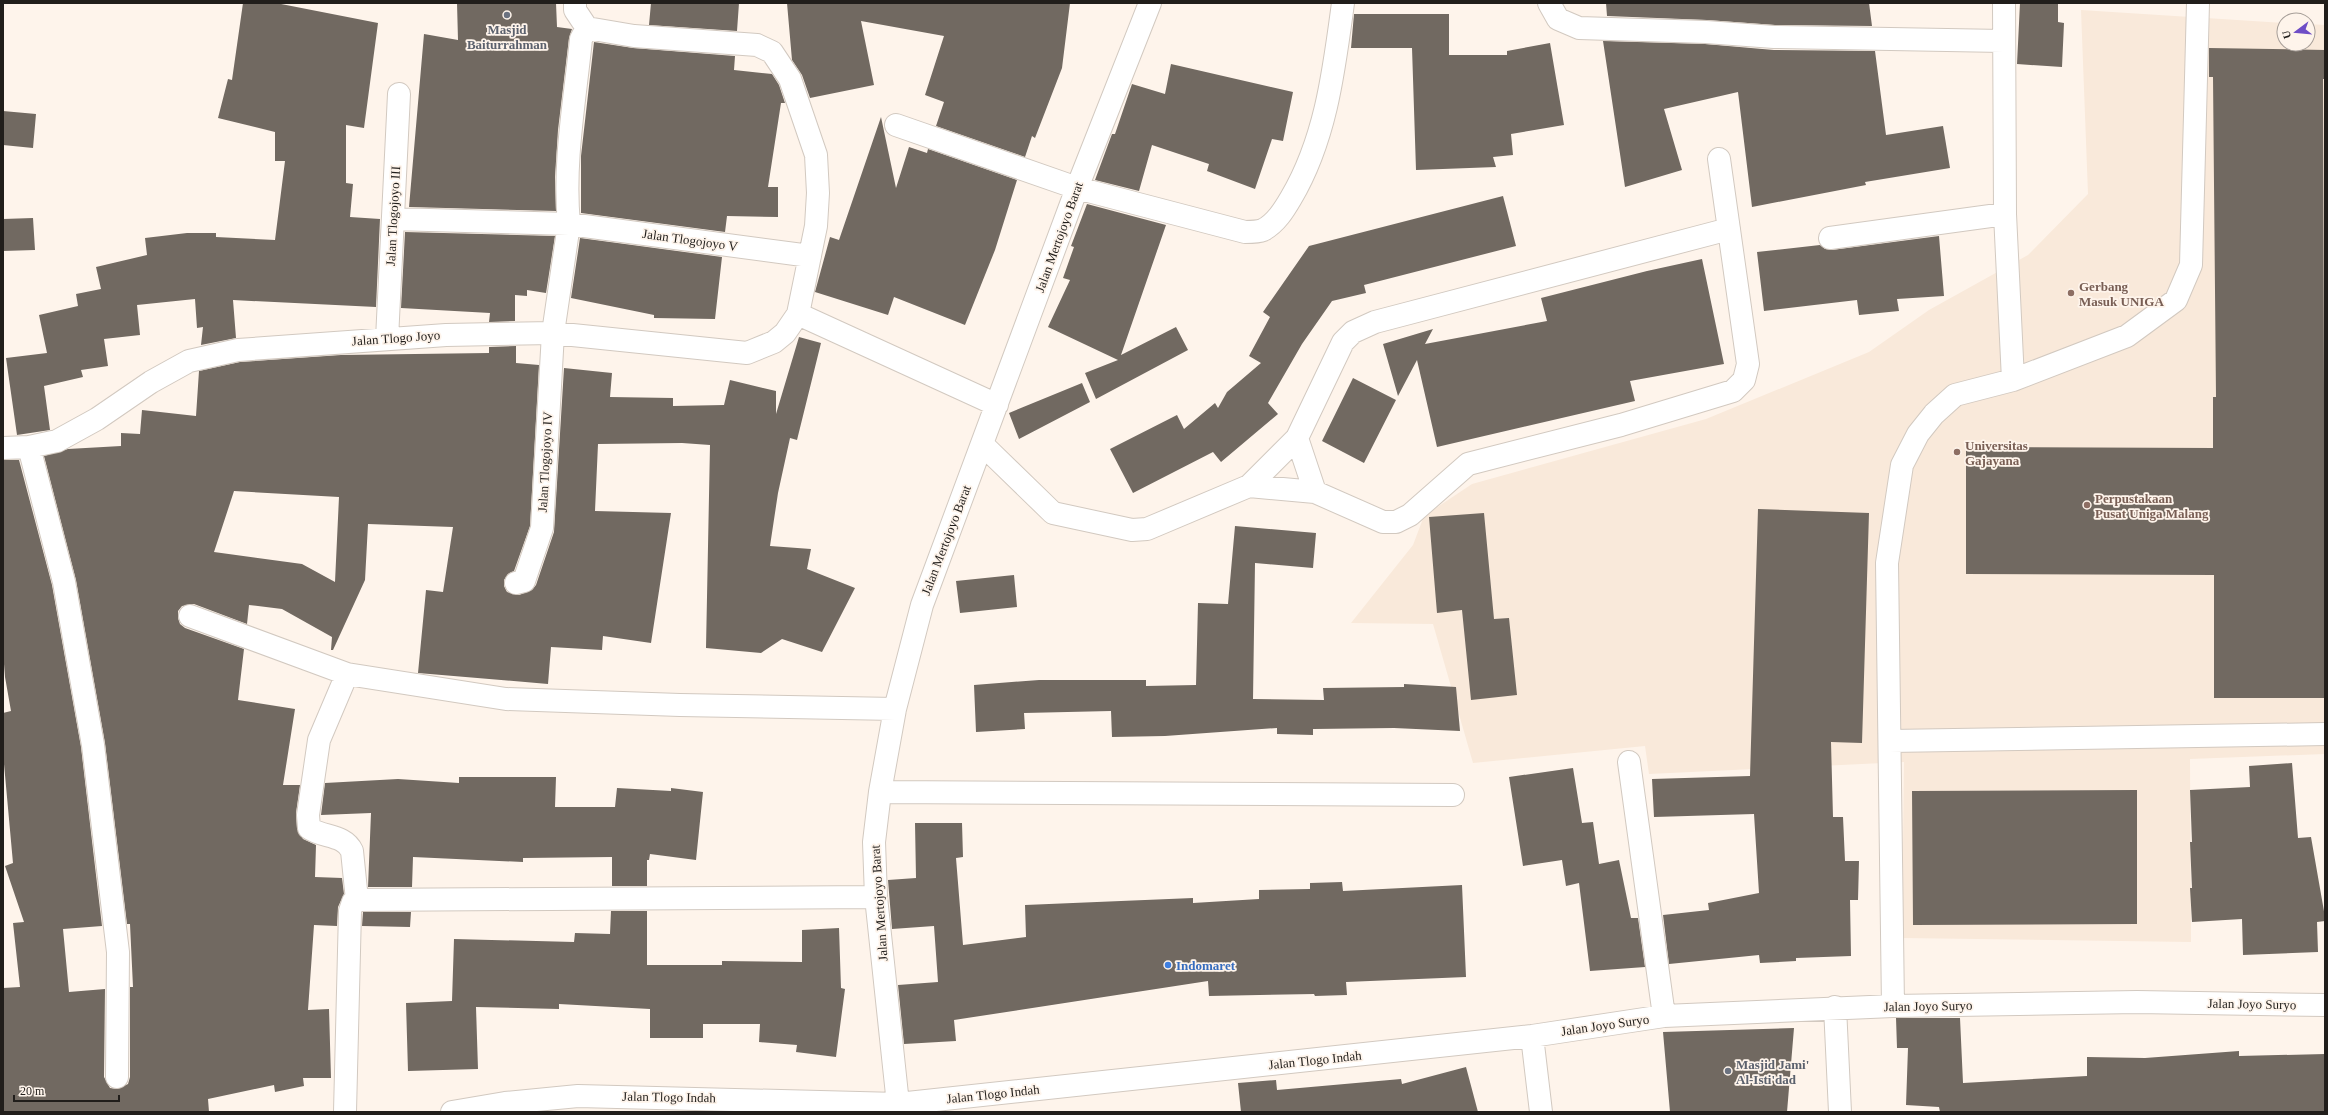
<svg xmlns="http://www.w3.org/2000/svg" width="2328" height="1115" viewBox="0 0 2328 1115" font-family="Georgia,serif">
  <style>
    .built { fill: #f9e9da }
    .building { fill: #716961; fill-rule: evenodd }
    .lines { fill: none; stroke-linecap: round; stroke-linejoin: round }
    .minor-casing { stroke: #d2c9c0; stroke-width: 24 }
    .minor { stroke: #fff; stroke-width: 22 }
    .worship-dot { fill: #6b7280; stroke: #fef4eb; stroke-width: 1.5 }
    .education-dot { fill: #8d6e63; stroke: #fef4eb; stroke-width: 1.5 }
    .shop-dot { fill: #3f7fe0; stroke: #fef4eb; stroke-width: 1.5 }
    .labels { text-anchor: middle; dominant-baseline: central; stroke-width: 3.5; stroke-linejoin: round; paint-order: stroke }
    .worship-label { font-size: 13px; font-weight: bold; fill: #5b616d; stroke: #fef4eb }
    .street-label { font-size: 13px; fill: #211e1b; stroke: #fef4eb }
    .education-label { font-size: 13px; font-weight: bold; fill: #785e54; stroke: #fef4eb; text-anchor: start }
    .shop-label { font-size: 13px; font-weight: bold; fill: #366cbe; stroke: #fef4eb; text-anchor: start }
  </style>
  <rect width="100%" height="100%" fill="#fef4eb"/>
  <path class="built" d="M2081 10 2284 23V44H2308V24L2325 25V754L2190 759 2191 942 1902 938 1904 762 1649 774 1645 746 1473 763 1433 624 1351 623 1413 545 1424 516 1472 484 1706 419 1869 352 1929 310 2028 255 2088 194Z"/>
  <path class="building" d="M243 3H276L378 23 364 128 346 125V183L353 184 350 217 380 219 376 307 233 300 236 338 201 345 203 327 197 328 195 299 137 305 140 335 104 339 108 366 81 370 83 377 44 386 50 430 17 435 6 358 47 353 39 315 78 306 76 294 101 289 96 267 147 255 145 238 187 233H216V237L275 240 285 161H275V132L218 118 228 79 232 80Z
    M457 3H556L557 27 572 29 569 38 558 130 555 177 556 211 409 207 424 34 458 40Z
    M651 3H739L737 31 649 25Z
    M787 3H1070L1062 68 1035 138 1032 136 1025 157 936 126 944 102 925 95 944 36 861 21 874 85 810 98 802 75 792 60Z
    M1606 3H1869L1872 26 1775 25 1707 20 1607 16Z
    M2020 3H2058V22L2064 23 2062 67 2017 64Z
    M1354 14H1449V55H1507V51L1550 43 1564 125 1511 134 1513 155 1493 157 1496 167 1416 170 1412 48H1351Z
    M1603 41 1705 44 1774 50 1875 51 1886 135 1943 126 1950 168 1865 182 1866 185 1752 207 1738 92 1664 109 1682 170 1625 187Z
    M594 42 633 48 735 56 734 70 772 74 779 85 785 103H781L768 187H778V217L727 216 725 232 581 213V156Z
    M2209 48 2325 50V79H2323L2325 698H2214V575L1966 574V447L2213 448V397H2216L2213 77H2209Z
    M1171 64 1293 92 1283 141 1272 139 1255 189 1207 171 1209 164 1152 145 1139 191 1095 180 1112 134H1115L1132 84 1165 94Z
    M3 111 36 114 33 148 3 145Z
    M881 117 896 188 909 147 927 153 928 149 1017 180 995 250 965 325 894 297 888 315 815 292 830 237 839 240Z
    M1503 196 1516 246 1364 285 1366 293 1332 301 1302 344 1268 403 1278 414 1221 462 1213 452 1133 493 1110 449 1177 415 1184 429 1215 403 1218 408 1227 392 1261 363 1249 356 1270 317 1263 312 1309 246Z
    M1087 204 1166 225 1121 355 1176 327 1188 350 1096 399 1085 373 1118 360 1048 327 1070 280 1063 278 1074 247 1071 246Z
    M33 218 35 250 3 251V219Z
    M405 232 555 236 546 293 527 290V296L515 295V321L489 322 490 313 401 308Z
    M1939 236 1944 296 1897 299 1899 311 1859 315 1857 300 1764 311 1757 252 1820 245 1825 249 1832 250Z
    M580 238 722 257 715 319 654 318V315L571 298Z
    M1702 259 1724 364 1630 381 1635 401 1437 447 1417 360 1398 396 1383 344 1433 329 1425 344 1547 321 1541 298 1647 271Z
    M799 337 821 343 797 440 790 438 778 493 770 546 811 549 807 569 855 588 822 652 782 639 761 653 706 648 710 445 682 443 598 444 595 511 671 513 651 643 603 636 602 650 551 647 548 684 418 673 426 590 443 592 453 527 368 524 365 580 333 650H331L332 637 282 609 249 605 247 624 194 604 182 606 178 611V618L180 624 185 628 244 649 238 700 295 709 283 785H300L296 813 297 829 303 839 316 845 315 877 342 878 344 894 338 907 337 926 314 925 308 1010 329 1009 331 1078H303L304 1086 275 1092 274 1085 208 1099 209 1112H3V988L20 987 13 923 24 922 5 866 13 863 3 753V713L11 711 5 677 3 651V460H19L52 585 81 747 102 926 63 929 69 992 105 989 104 1077 110 1088 117 1089 128 1084 130 1077V987H133L130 924H127L105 743 76 580 44 456 68 449 121 446V433L140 434 142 410 196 416 199 371 240 362 341 355 489 353V347L516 346V363L539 365 530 526 514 571 508 574 504 580V586L507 592 519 595 532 590 536 585 554 532 564 368 612 373 610 397 673 398V406L724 405 730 380 776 391V414ZM234 491 339 497 335 582 302 564 214 552Z
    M1353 378 1396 400 1364 463 1322 441Z
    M1082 383 1090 402 1019 439 1009 413Z
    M1758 509 1869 513 1862 743 1831 742 1833 817H1843L1845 861H1859L1858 900H1850L1851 956 1796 958V961L1760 963 1759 955 1669 964 1663 915 1709 910 1708 903 1759 893 1754 814 1654 817 1652 779 1750 776Z
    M1484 513 1494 619 1509 618 1517 695 1471 700 1462 610 1437 613 1429 517Z
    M1235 526 1316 533 1313 568 1255 563 1253 699 1324 700 1323 688 1404 687V684L1456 687 1460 731 1394 728 1313 729V735L1277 734V728L1165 736 1112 737 1111 711 1024 713 1025 729 976 732 974 685 1039 680H1146V686L1196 685 1198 603 1228 604Z
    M1014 575 1017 607 960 613 956 581Z
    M2292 763 2298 838 2311 837 2325 917V921L2317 922 2318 952 2243 955 2242 919 2192 922 2190 888H2192L2190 842H2192L2190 790 2250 787 2249 766Z
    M1573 768 1582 823 1593 822 1599 864 1619 860 1631 918H1638L1645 967 1590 971 1579 883 1566 886 1562 860 1523 866 1509 777Z
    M459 777H556L555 807H615L617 788 671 791V788L703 792 696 860 650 854 649 860H647V886H612V857L523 858V862L413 857 412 887H368L371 813 321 815 325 783 398 779 459 783Z
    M2137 790V924L1913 925 1912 791Z
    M915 823H962L963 857 956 858 963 945 1026 937 1025 905 1193 898V903L1259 899V890L1310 889V883L1342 882 1343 891 1462 885 1466 977 1346 982 1347 995 1315 996 1314 994 1209 996 1208 981 954 1020 956 1041 904 1044 898 985 938 982 934 926 892 929 888 880 916 878Z
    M611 911H647V965H722V961L802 962V930L839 928 841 988 845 989 836 1057 796 1052 797 1045 759 1042 760 1024H703V1038H650V1009L559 1004V1009L476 1007 478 1069 408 1071 406 1003 452 1001 454 939 574 942 575 933 610 934Z
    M411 912 410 927 362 926 363 912Z
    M1896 1018H1960L1963 1083 2087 1076V1057L2145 1058 2239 1051V1056L2325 1054V1112H1940L1939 1107 1906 1105 1908 1048H1897Z
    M1794 1028 1787 1112H1670L1663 1032Z
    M1466 1067 1478 1112H1241L1238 1083 1276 1080 1277 1090 1401 1079 1402 1084Z"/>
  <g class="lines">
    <g class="minor-casing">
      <path id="minor" d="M1549 3 1558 19 1579 28 1706 32 1774 37 2003 41
        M2004 3 2005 214 2013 380
        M896 125 1077 188 1245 232C1251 232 1258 232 1263 230 1276 223 1284 210 1291 198 1326 139 1334 70 1343 3
        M393 219 569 224 810 256
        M1830 238 2005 214
        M798 314 997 405
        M387 339 399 94
        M1297 438 1315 492
        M983 445 1053 513 1132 530 1147 529 1249 486 1297 438 1343 342 1353 332 1375 322 1729 229
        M29 447 64 582 93 745 118 952 117 1077
        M3 448 29 447 57 441 97 419 151 382 189 361 238 350 446 335 553 333 747 353 774 342 785 333 798 314 816 226 818 193 816 155 790 79 772 52 757 45 634 36 587 28 575 10V3
        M1249 486 1315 492 1383 522H1396L1410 515 1468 464 1621 425 1733 391 1744 380 1748 364 1719 159
        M516 583 524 581 542 528 553 333 569 224C563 163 575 100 581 39L587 28
        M190 616 347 674 506 699 680 705 895 709
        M1890 741 2325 734
        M1629 762 1664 1016
        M880 792 1453 795
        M357 900 876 897
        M1893 1006 1887 563 1902 465 1918 434 1934 414 1955 395 2013 380 2127 336 2176 300 2191 265 2198 3
        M1835 1007 1840 1112
        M1532 1036 1541 1112
        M345 1112 350 911 353 902 357 900 352 851C344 834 323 838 309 828L308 815 319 740 347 674
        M452 1112 505 1103 578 1096 898 1104 1532 1036 1664 1016 1893 1006 2137 1002 2325 1005
        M897 1112 898 1104 876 897 874 842 880 792 895 709 922 605 1077 188 1150 3"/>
    </g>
    <use href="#minor" class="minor"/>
  </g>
  <g class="worship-dot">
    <circle cx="507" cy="15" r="4"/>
    <circle cx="1728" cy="1071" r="4"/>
  </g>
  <g class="education-dot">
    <circle cx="2071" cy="293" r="4"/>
    <circle cx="1957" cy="452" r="4"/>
    <circle cx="2087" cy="505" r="4"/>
  </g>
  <circle class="shop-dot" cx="1168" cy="965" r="4"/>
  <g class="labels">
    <g class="worship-label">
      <text x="507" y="29">Masjid<tspan x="507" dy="15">Baiturrahman</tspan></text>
      <text x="1736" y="1064" text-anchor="start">Masjid Jami'<tspan x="1736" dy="15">Al-Isti'dad</tspan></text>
    </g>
    <g class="street-label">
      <text transform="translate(393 216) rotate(-87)">Jalan Tlogojoyo III</text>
      <text transform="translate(1059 237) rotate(-70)">Jalan Mertojoyo Barat</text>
      <text transform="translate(690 240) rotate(8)">Jalan Tlogojoyo V</text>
      <text transform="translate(396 338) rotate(-4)">Jalan Tlogo Joyo</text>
      <text transform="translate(545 462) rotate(-87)">Jalan Tlogojoyo IV</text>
      <text transform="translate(946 540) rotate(-69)">Jalan Mertojoyo Barat</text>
      <text transform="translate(879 903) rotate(-94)">Jalan Mertojoyo Barat</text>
      <text transform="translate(2252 1004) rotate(1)">Jalan Joyo Suryo</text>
      <text transform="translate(1928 1006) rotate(-1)">Jalan Joyo Suryo</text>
      <text transform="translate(1605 1025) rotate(-8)">Jalan Joyo Suryo</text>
      <text transform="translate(1315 1060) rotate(-6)">Jalan Tlogo Indah</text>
      <text transform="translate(993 1094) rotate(-6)">Jalan Tlogo Indah</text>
      <text transform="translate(669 1097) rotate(1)">Jalan Tlogo Indah</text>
    </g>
    <g class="education-label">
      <text x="2079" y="286">Gerbang<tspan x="2079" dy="15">Masuk UNIGA</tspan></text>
      <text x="1965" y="445">Universitas<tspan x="1965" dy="15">Gajayana</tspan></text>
      <text x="2095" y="498">Perpustakaan<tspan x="2095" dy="15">Pusat Uniga Malang</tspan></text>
    </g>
    <g class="shop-label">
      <text x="1176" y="965">Indomaret</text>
    </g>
  </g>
  <rect width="2328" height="1115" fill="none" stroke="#211e1b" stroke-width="8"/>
  <g transform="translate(2296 32) rotate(254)"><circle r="19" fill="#fef4eb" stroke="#a69e98"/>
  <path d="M0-3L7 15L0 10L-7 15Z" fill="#6e4dc6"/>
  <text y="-6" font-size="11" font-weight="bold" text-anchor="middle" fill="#211e1b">U</text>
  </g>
  <path d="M14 1095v6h105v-6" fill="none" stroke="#211e1b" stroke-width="2"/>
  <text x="20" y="1095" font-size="12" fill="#211e1b" stroke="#fef4eb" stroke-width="3" paint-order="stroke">20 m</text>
</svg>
